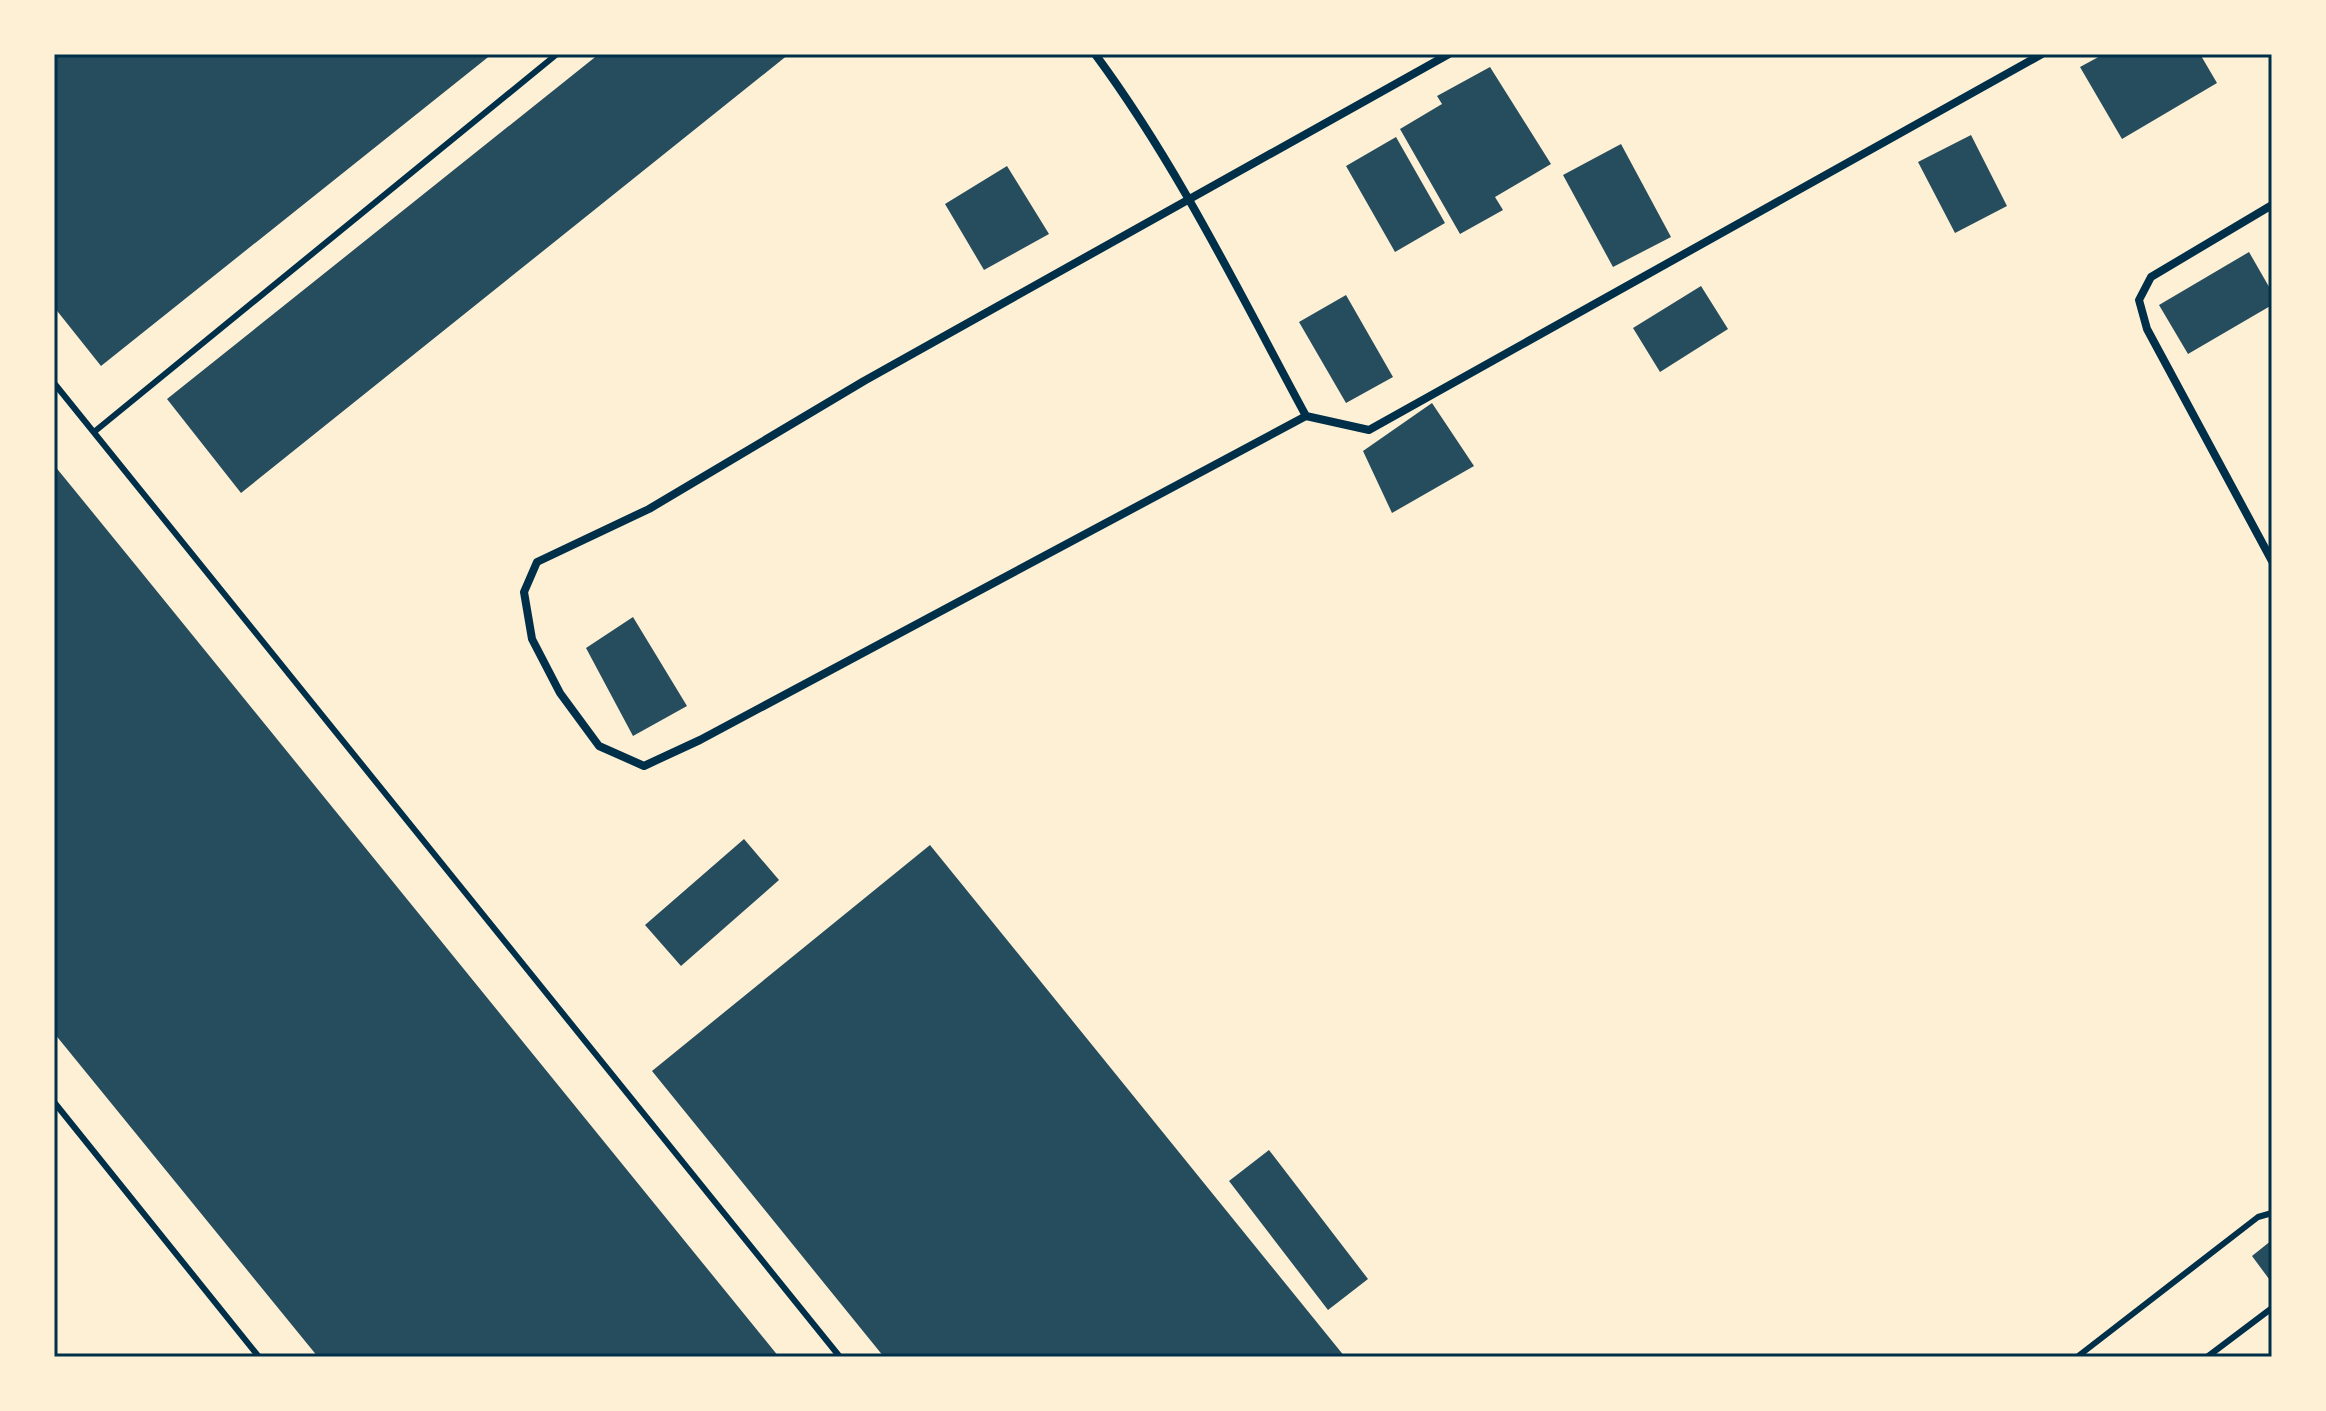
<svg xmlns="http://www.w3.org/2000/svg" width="2326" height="1411" viewBox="0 0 2326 1411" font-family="'PT Sans Narrow',sans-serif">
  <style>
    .building { fill: #264d5e }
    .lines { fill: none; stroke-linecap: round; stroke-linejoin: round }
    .service { stroke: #003049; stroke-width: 6 }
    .minor { stroke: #003049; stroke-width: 8 }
    .neatline { fill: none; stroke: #003049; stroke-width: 3 }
  </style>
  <rect width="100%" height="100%" fill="#fdf0d5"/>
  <path class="building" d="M54 54H492L101 366 54 307Z
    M599 54H789L241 493 167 399Z
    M2104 54H2200L2217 83 2122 139 2080 67Z
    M1490 67 1551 164 1495 197 1503 210 1460 234 1400 129 1442 104 1437 96Z
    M1971 135 2007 206 1955 233 1918 162Z
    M1396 137 1445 223 1395 252 1346 166Z
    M1621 144 1671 237 1613 267 1563 175Z
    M1007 166 1049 234 984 270 945 204Z
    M2249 252 2272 292V305L2188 354 2159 305Z
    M1701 286 1728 329 1660 372 1633 328Z
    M1346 295 1393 377 1346 403 1299 322Z
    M1432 403 1474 466 1392 513 1363 451Z
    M54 465 138 568 779 1357H318L54 1033Z
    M633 617 687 706 633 736 586 648Z
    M744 839 779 880 681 966 645 925Z
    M930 845 1345 1357H884L652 1071Z
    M1269 1150 1368 1279 1328 1310 1229 1181Z
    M2272 1240V1283L2252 1256Z"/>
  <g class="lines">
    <path class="service" d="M54 383 840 1357
      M94 432 557 54
      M54 1102 259 1357
      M2077 1357 2258 1217 2272 1213
      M2207 1357 2272 1308"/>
    <path class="minor" d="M1095 54C1178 166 1240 294 1306 416
      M2272 205 2151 277 2139 300 2147 329 2272 561
      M1306 416 700 740 644 766 599 746 560 693 532 639 524 592 537 562 649 509 864 381 1449 54
      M1306 416 1369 430 2042 54"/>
  </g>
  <rect width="2326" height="1411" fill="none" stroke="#fdf0d5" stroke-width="112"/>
  <rect x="56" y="56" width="2214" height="1299" class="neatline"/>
</svg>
